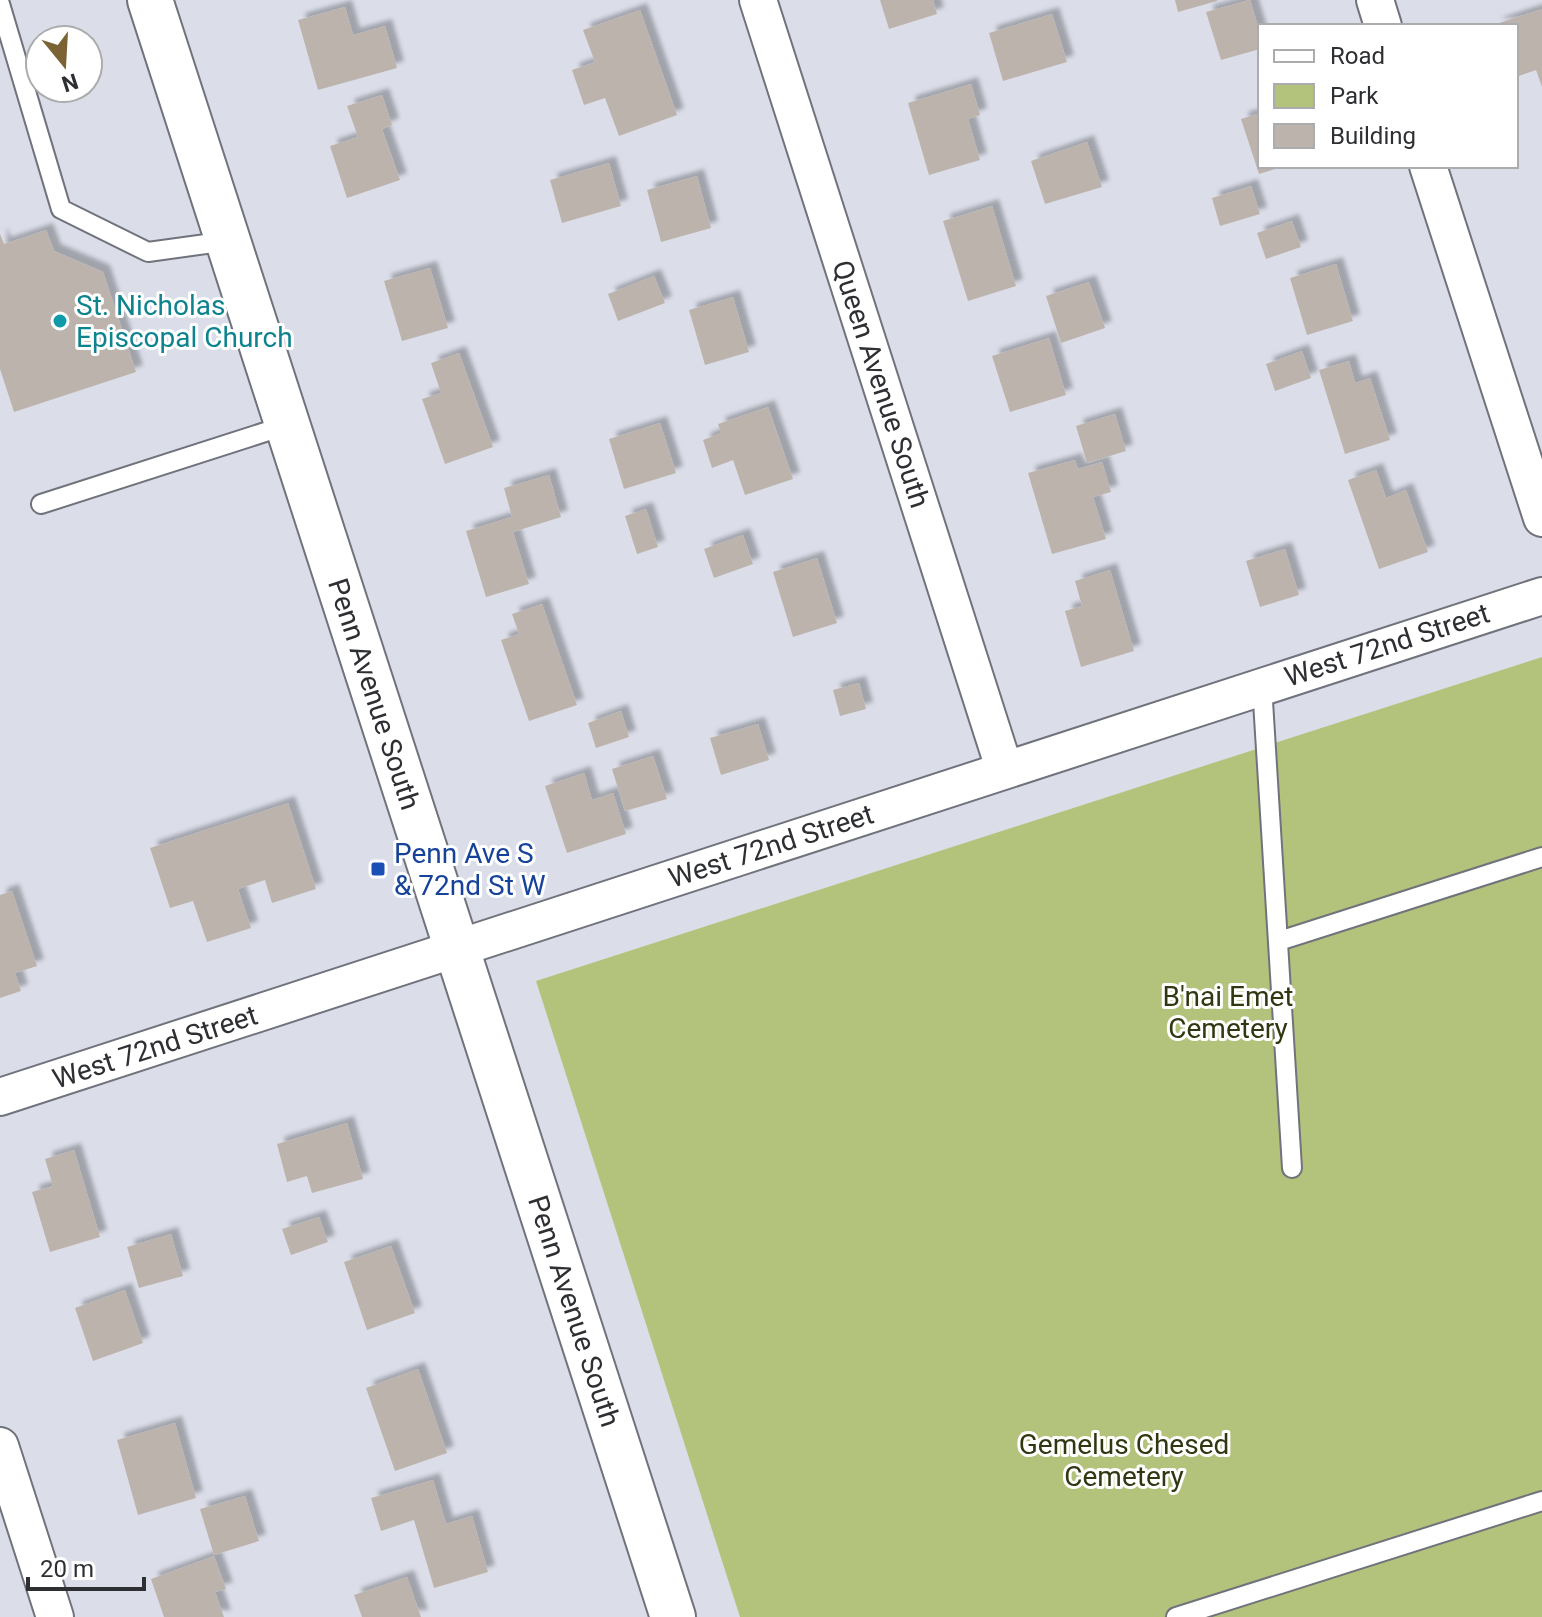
<svg xmlns="http://www.w3.org/2000/svg" width="1542" height="1617" viewBox="0 0 1542 1617" font-family="Roboto,sans-serif">
  <style>
    .green { fill: #b4c37b }
    .building { fill: #bcb4ac; filter: url(#shadow) }
    .lines { fill: none; stroke-linecap: round; stroke-linejoin: round }
    .service-casing { stroke: #70737c; stroke-width: 22 }
    .minor-casing { stroke: #70737c; stroke-width: 40 }
    .secondary-casing { stroke: #70737c; stroke-width: 48 }
    .service { stroke: #fff; stroke-width: 18 }
    .minor { stroke: #fff; stroke-width: 36 }
    .secondary { stroke: #fff; stroke-width: 44 }
    .culture-dot { fill: #0f9aa8; stroke: #fff; stroke-width: 3 }
    .transit-dot { fill: #1a4fb4; stroke: #fff; stroke-width: 3 }
    .labels { text-anchor: middle; dominant-baseline: central; stroke-width: 6; stroke-linejoin: round; paint-order: stroke }
    .culture-label { font-size: 28px; fill: #0d838f; stroke: #fff; text-anchor: start }
    .street-label { font-size: 28px; fill: #2d2f33; stroke: #fff }
    .transit-label { font-size: 28px; fill: #164399; stroke: #fff; text-anchor: start }
    .park-label { font-size: 28px; fill: #313811; stroke: #fff }
  </style>
  <defs>
    <filter id="shadow"><feDropShadow dx="7" dy="-7" stdDeviation="2" flood-color="#0004"/></filter>
  </defs>
  <rect width="100%" height="100%" fill="#dbdee9"/>
  <path class="green" d="M1542 657V1617H740L536 981Z"/>
  <path class="building" d="M880 0H933L937 14 889 29Z
    M1175 0H1217V1L1178 12Z
    M1250 0 1260 33V49L1221 60 1206 12Z
    M345 7 353 35 385 26 397 68 318 90 298 20Z
    M1542 9V87L1536 70 1516 77V26L1493 25Z
    M640 10 677 115 619 136 605 98 584 105 572 70 595 62 583 30Z
    M1052 14 1067 62 1003 81 989 33Z
    M971 84 980 115 968 119 980 160 929 175 908 103Z
    M382 95 392 125 382 129 400 180 347 198 330 146 358 137 347 106Z
    M1260 113V166L1282 167 1259 174 1241 119Z
    M1087 142 1102 187 1045 204 1031 161Z
    M609 163 621 206 562 223 550 180Z
    M697 176 711 228 661 242 647 190Z
    M1251 186 1260 214 1220 226 1212 198Z
    M992 206 1016 286 968 301 943 221Z
    M1292 221 1301 247 1266 259 1257 233Z
    M46 230 54 251 103 272 136 372 14 412 0 369V234L4 244Z
    M1336 264 1353 321 1307 335 1290 278Z
    M430 268 448 328 402 341 384 281Z
    M654 276 665 303 618 321 608 294Z
    M1089 282 1105 328 1061 343 1046 296Z
    M733 297 749 352 705 365 689 310Z
    M1049 338 1066 395 1010 412 992 356Z
    M1302 351 1311 378 1275 391 1266 364Z
    M459 353 493 447 445 464 422 399 441 393 431 363Z
    M1349 361 1355 383 1370 378 1390 440 1345 454 1319 370Z
    M768 407 793 479 745 495 733 460 712 468 703 440 721 433 718 424Z
    M1115 414 1126 451 1087 463 1076 426Z
    M660 423 676 473 624 489 609 439Z
    M1075 460 1078 469 1102 462 1111 492 1093 497 1106 539 1052 554 1028 473Z
    M1376 470 1386 498 1406 490 1428 552 1379 569 1348 480Z
    M549 475 561 517 513 532 529 584 486 597 466 531 512 517 504 488Z
    M646 509 658 547 637 554 625 516Z
    M743 535 753 564 714 578 704 549Z
    M1285 549 1299 595 1260 607 1246 561Z
    M817 558 837 623 793 637 773 572Z
    M1110 570 1134 651 1081 667 1065 611 1082 606 1075 581Z
    M542 604 577 705 529 721 501 640 519 634 512 614Z
    M859 683 866 709 840 716 833 690Z
    M621 711 629 737 596 748 588 723Z
    M758 724 769 760 721 775 710 738Z
    M653 756 667 799 625 811 612 769Z
    M584 773 592 800 613 793 626 834 567 853 545 786Z
    M288 803 316 889 272 903 265 880 238 889 251 928 207 942 193 901 170 908 150 848Z
    M12 891 37 966 15 973 21 991 0 998V895Z
    M347 1123 363 1179 312 1193 307 1176 287 1182 277 1144Z
    M74 1150 100 1237 50 1252 32 1192 53 1186 45 1159Z
    M319 1217 328 1242 291 1255 282 1229Z
    M171 1234 183 1276 139 1288 127 1247Z
    M391 1246 415 1313 367 1330 344 1262Z
    M125 1290 143 1343 93 1361 75 1308Z
    M418 1369 447 1453 395 1471 366 1388Z
    M175 1423 196 1498 138 1515 117 1440Z
    M433 1480 446 1524 472 1516 488 1572 434 1588 414 1520 381 1531 371 1498Z
    M245 1496 259 1541 214 1555 200 1509Z
    M214 1556 226 1589 215 1592 224 1617H164L151 1579Z
    M407 1577 421 1617H362L354 1595Z"/>
  <g class="lines">
    <g class="service-casing">
      <path id="service" d="M0 4 61 209 148 252 228 241
        M41 504 287 425
        M1262 685 1292 1168
        M1279 941 1542 857
        M1176 1617 1542 1501"/>
    </g>
    <g class="minor-casing">
      <path id="minor" d="M758 0 1004 768
        M1375 0 1383 26
        M1428 166 1542 518
        M0 1097 1542 596
        M0 1446 55 1617"/>
    </g>
    <g class="secondary-casing">
      <path id="secondary" d="M150 0 673 1617"/>
    </g>
    <use href="#service" class="service"/>
    <use href="#minor" class="minor"/>
    <use href="#secondary" class="secondary"/>
  </g>
  <circle class="culture-dot" cx="60" cy="321" r="8"/>
  <rect class="transit-dot" x="370" y="861" width="16" height="16" rx="4"/>
  <g class="labels">
    <g class="culture-label">
      <text x="76" y="305">St. Nicholas<tspan x="76" dy="32">Episcopal Church</tspan></text>
    </g>
    <g class="street-label">
      <text transform="translate(881 384) rotate(72)">Queen Avenue South</text>
      <text transform="translate(1387 645) rotate(-18)">West 72nd Street</text>
      <text transform="translate(374 694) rotate(72)">Penn Avenue South</text>
      <text transform="translate(771 846) rotate(-18)">West 72nd Street</text>
      <text transform="translate(155 1047) rotate(-18)">West 72nd Street</text>
      <text transform="translate(574 1311) rotate(72)">Penn Avenue South</text>
    </g>
    <g class="transit-label">
      <text x="394" y="853">Penn Ave S<tspan x="394" dy="32">&amp; 72nd St W</tspan></text>
    </g>
    <g class="park-label">
      <text x="1228" y="996">B'nai Emet<tspan x="1228" dy="32">Cemetery</tspan></text>
      <text x="1124" y="1444">Gemelus Chesed<tspan x="1124" dy="32">Cemetery</tspan></text>
    </g>
  </g>
  <rect x="1258" y="24" width="260" height="144" fill="#ffffff" stroke="#abacad" stroke-width="2"/>
  <rect x="1274" y="50" width="40" height="12" fill="#ffffff" stroke="#abacad" stroke-width="2"/>
  <text x="1330" y="64" font-size="24" fill="#2d2f33">Road</text>
  <rect x="1274" y="84" width="40" height="24" fill="#b4c37b" stroke="#abacad" stroke-width="2"/>
  <text x="1330" y="104" font-size="24" fill="#2d2f33">Park</text>
  <rect x="1274" y="124" width="40" height="24" fill="#bcb4ac" stroke="#abacad" stroke-width="2"/>
  <text x="1330" y="144" font-size="24" fill="#2d2f33">Building</text>
  <g transform="translate(64 64) rotate(162)"><circle r="38" fill="#ffffff" stroke="#abacad" stroke-width="2"/>
  <path d="M0-6L14 30L0 20L-14 30Z" fill="#7b6334"/>
  <text y="-12" font-size="22" font-weight="bold" text-anchor="middle" fill="#2d2f33">N</text>
  </g>
  <path d="M28 1577v12h116v-12" fill="none" stroke="#2d2f33" stroke-width="4"/>
  <text x="40" y="1577" font-size="24" fill="#2d2f33" stroke="#ffffff" stroke-width="6" paint-order="stroke">20 m</text>
</svg>
